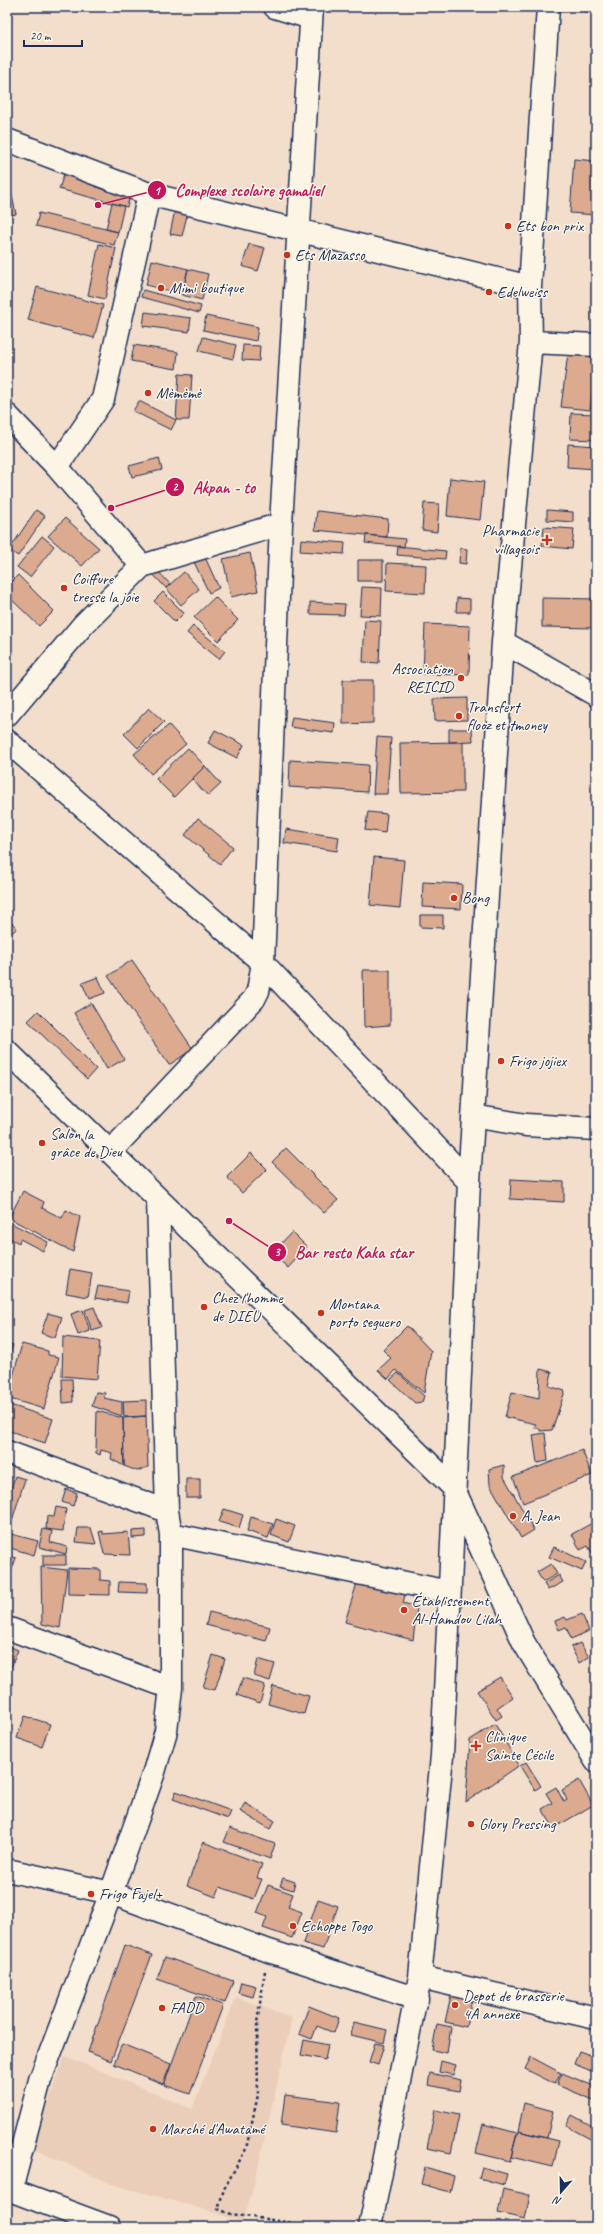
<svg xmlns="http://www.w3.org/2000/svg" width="603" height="2234" viewBox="0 0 603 2234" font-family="Caveat,sans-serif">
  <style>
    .built { fill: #ebceb9 }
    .building { fill: #dcaa8f; stroke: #1b2f5e }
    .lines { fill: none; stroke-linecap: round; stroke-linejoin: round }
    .minor-casing { stroke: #1b2f5e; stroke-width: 25 }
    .path { stroke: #1b2f5e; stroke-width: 2.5; stroke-dasharray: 3 3; stroke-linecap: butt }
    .minor { stroke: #fcf5e5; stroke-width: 22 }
    .poi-dot { fill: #c8321e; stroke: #fcf5e5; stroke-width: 1.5 }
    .labels { text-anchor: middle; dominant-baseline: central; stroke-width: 3; stroke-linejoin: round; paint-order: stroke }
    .poi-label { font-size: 16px; fill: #1b2f5e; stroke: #fcf5e5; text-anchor: start }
    .leader { fill: none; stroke: #c2185b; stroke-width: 1.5 }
    .callout-dot { fill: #c2185b; stroke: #fcf5e5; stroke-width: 1.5 }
    .mark-label { font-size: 12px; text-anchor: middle; font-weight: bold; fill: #fff }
    .callout-label { font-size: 17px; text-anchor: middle; font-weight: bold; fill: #c2185b; stroke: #fcf5e5; stroke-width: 3; stroke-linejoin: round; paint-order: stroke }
  </style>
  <rect width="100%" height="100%" fill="#f2decb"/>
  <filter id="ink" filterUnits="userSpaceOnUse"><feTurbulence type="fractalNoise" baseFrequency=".025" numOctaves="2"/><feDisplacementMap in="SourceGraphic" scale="8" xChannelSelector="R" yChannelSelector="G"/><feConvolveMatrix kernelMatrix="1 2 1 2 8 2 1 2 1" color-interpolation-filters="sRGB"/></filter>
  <g filter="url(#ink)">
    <path class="built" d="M236 1997 292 2018 255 2181 243 2222 186 2204 114 2185 31 2148 65 2056 192 2109Z"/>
    <path class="building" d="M579 7H596V13L579 11Z
      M574 159 596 161V215L570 213Z
      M7 173 16 214 7 216Z
      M64 174 131 192 127 207 59 189Z
      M112 203 124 206 118 232 106 229Z
      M176 205 189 207 182 236 170 234Z
      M39 213 118 232 114 245 36 226Z
      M99 244 116 248 105 299 88 295Z
      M249 244 265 248 258 271 242 266Z
      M152 260 188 269 182 294 146 285Z
      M188 269 208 274 202 300 182 295Z
      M37 287 103 305 94 338 28 320Z
      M143 290 201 306 199 313 141 297Z
      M145 312 191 318 189 332 143 326Z
      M206 316 258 327 256 341 203 330Z
      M203 337 236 345 233 359 199 351Z
      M134 345 178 352 176 369 131 361Z
      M243 345 260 346 259 361 242 360Z
      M568 353 596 356 590 410 561 407Z
      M179 374 192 375 189 420H176Z
      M139 401 176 420 171 430 133 411Z
      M571 413 596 414V440L570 439Z
      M568 444 596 446V469L567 467Z
      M159 458 162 470 132 477 129 466Z
      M450 478 484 482 480 520 447 516Z
      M424 503 439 504 437 532 422 530Z
      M36 510 45 516 18 556 9 550Z
      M547 510 573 512V522L547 520Z
      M317 511 388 519 387 537 315 530Z
      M65 518 99 548 82 566 48 536Z
      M544 527 574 529 572 549 542 546Z
      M366 535 405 539 404 547 365 543Z
      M42 536 54 546 30 577 17 567Z
      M301 539 345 543 344 554 300 551Z
      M398 546 446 551 445 559 397 555Z
      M460 548 467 549 466 564 459 563Z
      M203 553 219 588 209 593 192 558Z
      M250 553 258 591 231 597 223 559Z
      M358 560H383V581H358Z
      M387 563 426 565 425 593 386 591Z
      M153 566 170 584 166 588 149 570Z
      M184 572 199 589 181 605 166 588Z
      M18 575 54 611 39 626 7 595V586Z
      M362 587 382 588 381 616 360 615Z
      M163 592 184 613 175 622 154 601Z
      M215 597 238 620 218 641 194 617Z
      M457 598 470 599V612H456Z
      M542 598 596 599V628L542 627Z
      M310 602 345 604 344 615 310 614Z
      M365 620 381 621 379 663 363 662Z
      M425 624 470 626 469 675 423 674Z
      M193 626 225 651 219 659 187 633Z
      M343 680H373V723L343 724Z
      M467 698V720L435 721 434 699Z
      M149 708 164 722 138 748 124 734Z
      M292 717 335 723 334 733 290 727Z
      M169 725 186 744 151 774 134 754Z
      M449 729H472L473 741 449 742Z
      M215 730 244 745 237 758 208 743Z
      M377 737 391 738 387 794H373Z
      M463 742V792L401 793 400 743Z
      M188 748 205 766 174 797 156 779Z
      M290 760 368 765 367 792 289 787Z
      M205 766 221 784 208 796 192 779Z
      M368 812 387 814 385 833 365 830Z
      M198 818 233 847 220 864 185 835Z
      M286 829 339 837 337 851 284 843Z
      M374 857 404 860 400 908 370 905Z
      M423 882 462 884 461 909 422 907Z
      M420 915H443V928L420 927Z
      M7 918 17 928 7 938Z
      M132 960 193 1049 169 1065 108 976Z
      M363 970H390V1025L364 1027Z
      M98 977 105 993 89 999 82 983Z
      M91 1003 124 1059 107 1069 74 1013Z
      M38 1011 96 1069 87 1079 28 1021Z
      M286 1148 338 1200 324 1213 272 1162Z
      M251 1153 267 1169 242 1193 227 1177Z
      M511 1179 564 1182V1202L510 1199Z
      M23 1191 44 1202 42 1208 62 1218 66 1210 80 1217 73 1252 9 1218Z
      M7 1221 48 1242 43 1251 20 1239 19 1243 7 1237Z
      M292 1232 307 1247 288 1268 272 1253Z
      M70 1269 92 1273 88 1297 66 1293Z
      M98 1286 129 1291 127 1303 95 1298Z
      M94 1307 102 1328 92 1331 85 1310Z
      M83 1310 90 1331 78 1335 71 1314Z
      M48 1313 62 1317 55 1338 41 1333Z
      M407 1326 431 1351 424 1393 396 1370 388 1379 378 1370 391 1358 383 1350Z
      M63 1337 100 1341 97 1379 62 1376Z
      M7 1343 13 1345 7 1363Z
      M22 1344 48 1351V1355L59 1357 44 1409 7 1398Z
      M540 1369 552 1372 549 1386 565 1391 552 1430 540 1431V1429L534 1427 536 1424 505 1417 512 1392 539 1398Z
      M398 1373 424 1396 422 1402 415 1403 390 1380Z
      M62 1379H72L73 1402 63 1403Z
      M96 1392 105 1393 104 1398 122 1402V1416L92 1406Z
      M146 1400V1416L124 1417 123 1401Z
      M10 1405 53 1419 45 1443 7 1430V1414Z
      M97 1411 123 1418 124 1466 111 1459 112 1453 101 1450 100 1455 96 1453Z
      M146 1416 148 1467 137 1471 124 1466 123 1418Z
      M545 1433 548 1461 537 1463 533 1435Z
      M582 1450 592 1475 523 1503 513 1477Z
      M504 1465V1477L534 1530 521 1538 490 1485 489 1469Z
      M15 1476 25 1479 10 1527H7V1502Z
      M186 1479H200V1498H186Z
      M66 1489 77 1493 73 1506 62 1502Z
      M56 1507 66 1509 63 1531 46 1529 47 1516 54 1517Z
      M224 1509 243 1515 239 1528 219 1522Z
      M251 1517 273 1524 268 1538 247 1531Z
      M276 1519 295 1526 289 1542 271 1535Z
      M596 1521V1551L592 1553 588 1546 580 1550 572 1534Z
      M78 1528H91L96 1544 76 1542Z
      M43 1529 52 1531 50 1542 67 1547 66 1554 39 1547Z
      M146 1530V1537L132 1538V1531Z
      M103 1531V1534L128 1532 130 1555 104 1554 99 1532Z
      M7 1533 38 1541 34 1555 7 1547Z
      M554 1547 586 1562 582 1571 549 1557Z
      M7 1555 16 1558 10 1575 7 1574Z
      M43 1555H66V1565H43Z
      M551 1564 557 1574 543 1582 537 1572Z
      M41 1567 67 1570 60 1628 42 1624Z
      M68 1568 100 1569V1580L110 1581V1595L68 1594Z
      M559 1575 563 1582 548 1590 544 1584Z
      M119 1582 147 1583V1593L118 1592Z
      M357 1583 405 1595 403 1603 417 1607 413 1640 345 1622Z
      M209 1612 270 1627 266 1641 206 1625Z
      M582 1614 589 1631 571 1639 566 1627 559 1630 555 1621 565 1617 567 1620Z
      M580 1643 589 1657 579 1663 571 1647Z
      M9 1646 18 1650 10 1670 7 1669Z
      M213 1655 225 1659 215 1690 203 1687Z
      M258 1659 275 1664 270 1681 254 1676Z
      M500 1677 513 1697 497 1708 502 1716 496 1720 477 1691Z
      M243 1678 265 1685 260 1703 237 1695Z
      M273 1686 309 1696 304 1714 268 1704Z
      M25 1716 50 1724 42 1747 17 1738Z
      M495 1724 518 1763 517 1767 466 1802 470 1740Z
      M526 1762 541 1786 535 1790 520 1766Z
      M579 1780 593 1805 554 1828 542 1809 552 1803 546 1793 556 1787 564 1802 567 1800 562 1790Z
      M176 1791 231 1811 228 1819 173 1799Z
      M245 1803 275 1821 270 1829 240 1811Z
      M230 1828 275 1844 270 1859 224 1842Z
      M203 1842 262 1864 257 1878 262 1879 254 1899 220 1887 216 1897 187 1886Z
      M283 1878 295 1882 293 1890 280 1886Z
      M268 1885 293 1894 288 1907 302 1912 292 1938 263 1928 267 1917 257 1913Z
      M318 1899 338 1906 323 1949 303 1943Z
      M125 1945 152 1955 111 2061 88 2052Z
      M165 1957 233 1981 225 2003 157 1979Z
      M241 1982 256 1986 253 1997 238 1993Z
      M451 1995 472 1999 466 2027 445 2022Z
      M196 1996 223 2005 190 2094 164 2085Z
      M309 2006 339 2018 334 2033 317 2026 312 2039 299 2034Z
      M354 2022 387 2030 384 2043 351 2035Z
      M437 2024 451 2027 447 2053 432 2050Z
      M304 2040 328 2045 325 2060 301 2055Z
      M375 2043 384 2045 378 2065 369 2062Z
      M122 2044 171 2064 163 2084 114 2064Z
      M579 2051 596 2057V2073L574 2064Z
      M531 2057 561 2073 555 2084 525 2069Z
      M441 2061 456 2065 453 2075 439 2072Z
      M430 2073 461 2080 459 2091 428 2085Z
      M562 2073 596 2087V2101L557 2085Z
      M285 2095 340 2102 336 2133 281 2125Z
      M524 2103 553 2111 547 2138 518 2131Z
      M435 2110 459 2115 451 2153 427 2148Z
      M572 2115 596 2128V2142L566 2126Z
      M483 2124 517 2133 510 2161 476 2153Z
      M518 2131 559 2141 553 2167 511 2157Z
      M425 2167 454 2176 450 2192 421 2184Z
      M482 2167 507 2174 504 2185 479 2178Z
      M503 2189 530 2195 525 2219 498 2213Z"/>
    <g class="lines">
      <g class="minor-casing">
        <path id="minor" d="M275 7 311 18
          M7 140 149 194 530 287
          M531 342 596 345
          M7 415 57 467 142 566
          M57 467 103 399 149 194
          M503 642 596 695
          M7 715 83 625 142 566 281 524
          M7 741 263 963 469 1182
          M7 1051 453 1487 524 1643 596 1761
          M473 1116 526 1125 596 1129
          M111 1151 254 999 258 991 263 963 281 524 312 7
          M7 1452 167 1511
          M171 1534 449 1592
          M7 1628 171 1688
          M7 1870 111 1893 269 1951 417 1999
          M420 1977 596 2018
          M7 2189 109 2227
          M11 2190 40 2080 111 1893 154 1772 166 1731 171 1688V1534L167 1511 158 1199
          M370 2227 420 1977 442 1756 469 1182 503 642 531 342 530 287 548 7"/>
      </g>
      <path class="path" d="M265 1971 257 2023 258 2095 246 2149 224 2189 218 2209 231 2214 320 2227"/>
      <use href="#minor" class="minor"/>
    </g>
  </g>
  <g class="poi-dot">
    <circle cx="508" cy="226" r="4"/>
    <circle cx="287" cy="255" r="4"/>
    <circle cx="161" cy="288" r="4"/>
    <circle cx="489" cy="292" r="4"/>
    <circle cx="148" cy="393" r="4"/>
    <path d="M545 534h4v4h4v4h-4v4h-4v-4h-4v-4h4z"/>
    <circle cx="64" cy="588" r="4"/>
    <circle cx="461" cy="678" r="4"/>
    <circle cx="459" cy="716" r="4"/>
    <circle cx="454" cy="898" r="4"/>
    <circle cx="501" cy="1061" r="4"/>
    <circle cx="42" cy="1143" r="4"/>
    <circle cx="204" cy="1307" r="4"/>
    <circle cx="321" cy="1313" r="4"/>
    <circle cx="513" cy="1516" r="4"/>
    <circle cx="404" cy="1610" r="4"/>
    <path d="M474 1740h4v4h4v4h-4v4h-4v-4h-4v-4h4z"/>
    <circle cx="471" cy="1824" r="4"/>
    <circle cx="91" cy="1894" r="4"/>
    <circle cx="293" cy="1926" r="4"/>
    <circle cx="455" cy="2005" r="4"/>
    <circle cx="162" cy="2008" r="4"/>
    <circle cx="153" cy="2129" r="4"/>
  </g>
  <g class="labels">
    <g class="poi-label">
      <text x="516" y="226">Ets bon prix</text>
      <text x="295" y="255">Ets Mazasso</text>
      <text x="169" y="288">Mimi boutique</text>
      <text x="497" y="292">Edelweiss</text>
      <text x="156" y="393">Mèmèmè</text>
      <text x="539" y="531" text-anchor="end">Pharmacie<tspan x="539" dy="18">villageois</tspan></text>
      <text x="72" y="579">Coiffure<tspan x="72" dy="18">tresse la joie</tspan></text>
      <text x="453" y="669" text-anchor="end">Association<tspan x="453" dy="18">REICID</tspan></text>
      <text x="467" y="707">Transfert<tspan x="467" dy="18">flooz et tmoney</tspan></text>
      <text x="462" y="898">Bong</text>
      <text x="509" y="1061">Frigo jojiex</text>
      <text x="50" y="1134">Salon la<tspan x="50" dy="18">grâce de Dieu</tspan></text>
      <text x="212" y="1298">Chez l'homme<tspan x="212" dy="18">de DIEU</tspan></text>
      <text x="329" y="1304">Montana<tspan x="329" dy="18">porto seguero</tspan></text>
      <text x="521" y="1516">A. Jean</text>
      <text x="412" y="1601">Établissement<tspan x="412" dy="18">Al-Hamdou Lilah</tspan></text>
      <text x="485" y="1737">Clinique<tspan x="485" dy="18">Sainte Cécile</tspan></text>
      <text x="479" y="1824">Glory Pressing</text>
      <text x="99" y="1894">Frigo Fajel+</text>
      <text x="301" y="1926">Echoppe Togo</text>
      <text x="463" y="1996">Depot de brasserie<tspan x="463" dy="18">4A annexe</tspan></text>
      <text x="170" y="2008">FADD</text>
      <text x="161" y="2129">Marché d'Awatamé</text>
    </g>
  </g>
  <path class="leader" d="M98 205L157 190M111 508L175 487M229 1221L277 1252"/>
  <g class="callout-dot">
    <circle cx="98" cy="205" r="4"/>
    <circle cx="111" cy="508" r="4"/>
    <circle cx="229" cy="1221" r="4"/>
    <circle cx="157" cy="190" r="10"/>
    <circle cx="175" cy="487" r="10"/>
    <circle cx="277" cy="1252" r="10"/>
  </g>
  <g class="mark-label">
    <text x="157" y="195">1</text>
    <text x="175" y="491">2</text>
    <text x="277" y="1256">3</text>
  </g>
  <g class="callout-label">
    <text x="249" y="196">Complexe scolaire gamaliel</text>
    <text x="224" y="493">Akpan - to</text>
    <text x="354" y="1258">Bar resto Kaka star</text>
  </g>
  <rect width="603" height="2234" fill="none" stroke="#fcf5e5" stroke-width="24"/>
  <rect x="12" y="12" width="579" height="2210" fill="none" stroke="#1b2f5e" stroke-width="1.5" filter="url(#ink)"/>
  <g transform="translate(561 2192) rotate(200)" stroke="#fcf5e5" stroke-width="3" paint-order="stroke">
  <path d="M0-3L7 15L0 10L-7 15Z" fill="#1b2f5e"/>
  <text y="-6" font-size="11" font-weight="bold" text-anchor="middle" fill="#1b2f5e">N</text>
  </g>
  <path d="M24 40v6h58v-6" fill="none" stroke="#1b2f5e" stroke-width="2"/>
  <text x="30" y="40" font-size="12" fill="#1b2f5e" stroke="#fcf5e5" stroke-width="3" paint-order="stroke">20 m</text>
</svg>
